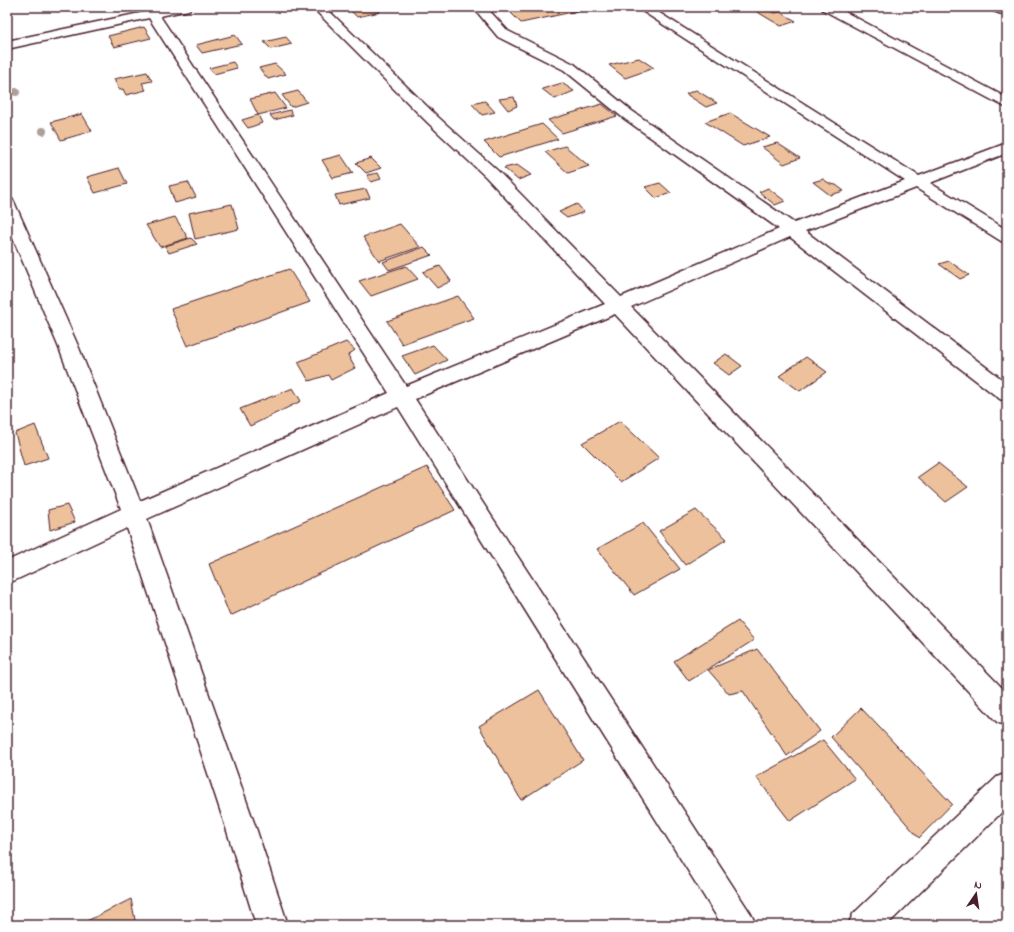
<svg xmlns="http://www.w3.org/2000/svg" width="1014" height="932" viewBox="0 0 1014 932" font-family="'Indie Flower',sans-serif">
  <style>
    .building { fill: #ecc19c; stroke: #4a1f2b }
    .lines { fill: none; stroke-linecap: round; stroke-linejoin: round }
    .minor-casing { stroke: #4a1f2b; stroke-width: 3 }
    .minor { fill: #fff; fill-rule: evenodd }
    .tree { fill: #af9f99 }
  </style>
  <rect width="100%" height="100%" fill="#fff"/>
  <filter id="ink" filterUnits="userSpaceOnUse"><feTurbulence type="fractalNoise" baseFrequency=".025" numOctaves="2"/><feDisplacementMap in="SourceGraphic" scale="8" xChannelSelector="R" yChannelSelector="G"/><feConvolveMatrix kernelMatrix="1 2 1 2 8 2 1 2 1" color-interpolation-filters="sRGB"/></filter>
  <g filter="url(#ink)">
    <path class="building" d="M361 7H376L380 12 357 17 349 9Z
      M499 7H523L524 8 505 12Z
      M541 7H572L577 11 521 23 511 13Z
      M572 7H593L577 11Z
      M762 7 774 13 780 12 796 21 781 26 754 10Z
      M144 27 151 38 114 47 108 36Z
      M235 35 242 44 202 53 196 45Z
      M286 37 292 44 271 49 264 42Z
      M639 58 654 68 625 78 609 65Z
      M233 62 237 68 214 74 209 68Z
      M275 64 286 74 268 79 259 68Z
      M147 72 152 81 142 83 146 90 126 95 123 89 119 90 114 79Z
      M562 83 574 91 555 99 542 89Z
      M696 90 717 103 706 107 686 94Z
      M298 91 307 102 291 107 282 95Z
      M275 93 286 108 258 115 250 99Z
      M514 97 517 106 508 110 499 99Z
      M485 101 495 112 482 115 472 104Z
      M602 104 617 116 562 133 548 120Z
      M290 110 293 115 274 120 270 115Z
      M730 113 770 137 743 146 705 122Z
      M82 114 92 131 61 140 51 122Z
      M258 115 262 123 248 128 242 120Z
      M542 124 558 139 499 157 484 142Z
      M777 143 800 158 784 164 762 147Z
      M565 146 589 166 568 173 545 152Z
      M341 155 353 173 333 178 322 160Z
      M371 158 381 168 366 173 356 163Z
      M517 165 531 175 518 180 504 168Z
      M119 168 127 184 95 193 87 177Z
      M378 173 381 179 371 182 367 175Z
      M823 179 830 184 836 185 844 191 830 195 813 182Z
      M188 182 196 197 175 203 169 186Z
      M660 183 671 193 656 198 645 187Z
      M768 188 785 201 775 205 759 192Z
      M366 189 370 198 339 205 335 195Z
      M232 204 239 229 195 239 189 213Z
      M577 204 584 212 567 218 559 212Z
      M175 217 188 238 160 247 146 225Z
      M400 224 420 247 379 261 363 237Z
      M191 238 197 244 169 253 165 246Z
      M424 247 432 255 389 270 383 262Z
      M949 261 969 275 960 279 939 264Z
      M406 266 418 279 371 296 359 281Z
      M440 266 451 281 437 288 423 272Z
      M289 269 310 302 187 346 171 309Z
      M458 296 474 318 402 344 387 321Z
      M346 342 355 350 348 355 355 368 331 380 328 375 309 381 298 362Z
      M433 345 447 360 415 375 402 356Z
      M726 354 742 366 729 375 713 363Z
      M806 357 827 372 800 391 779 376Z
      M293 388 301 401 250 426 240 409Z
      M620 421 659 458 621 482 582 443Z
      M35 425 48 458 24 466 15 433Z
      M938 463 968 487 946 502 918 477Z
      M427 467 455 510 230 616 209 564Z
      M67 505 75 522 50 530 48 510Z
      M696 510 727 539 685 565 659 531Z
      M643 523 680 569 634 595 597 549Z
      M738 621 754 640 689 681 674 661Z
      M757 649 820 731 787 756 743 691 729 694 708 670Z
      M539 690 583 760 521 800 479 726Z
      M861 708 952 804 919 838 831 737Z
      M823 740 855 779 790 821 756 777Z
      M131 899 136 925H79Z"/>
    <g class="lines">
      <g class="minor-casing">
        <path id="minor" d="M142 7H154L156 10 168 7H191L189 10 160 16 406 386 605 304 486 177 428 123 312 7H325L438 117 498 171 621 297 779 229 622 117 564 70 498 37 473 7H486L508 31 574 64 632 111 794 223 905 181 636 7H650L919 176 1007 143V153L930 183 1007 230V242L1001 241 916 188 805 231 1007 383V402L1000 399 790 237 631 307 1007 693V726L997 722 615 314 415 399 751 914 756 925H722L398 407 147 519 257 831 288 925H256L227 831 127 528 7 584V561L121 509 59 348 7 224V199L13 200 15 204 79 348 140 501 389 393 149 18 7 49V41L145 12Z
          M821 7H836L1007 98V108L823 10Z
          M989 7 1007 8V16L991 10Z
          M1007 773V807L887 925H848L853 914 997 777Z"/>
      </g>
      <use href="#minor" class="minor"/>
    </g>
    <g class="tree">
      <circle cx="16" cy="92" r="4"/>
      <circle cx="43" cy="131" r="4"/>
    </g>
  </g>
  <rect width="1014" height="932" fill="none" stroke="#fff" stroke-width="24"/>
  <rect x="12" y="12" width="990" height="908" fill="none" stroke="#4a1f2b" stroke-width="1.5" filter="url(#ink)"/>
  <g transform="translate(976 894) rotate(13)" stroke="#ffffff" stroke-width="3" paint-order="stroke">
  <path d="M0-3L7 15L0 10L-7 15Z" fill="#4a1f2b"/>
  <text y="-6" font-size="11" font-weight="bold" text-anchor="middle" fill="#4a1f2b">N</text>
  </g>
</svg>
